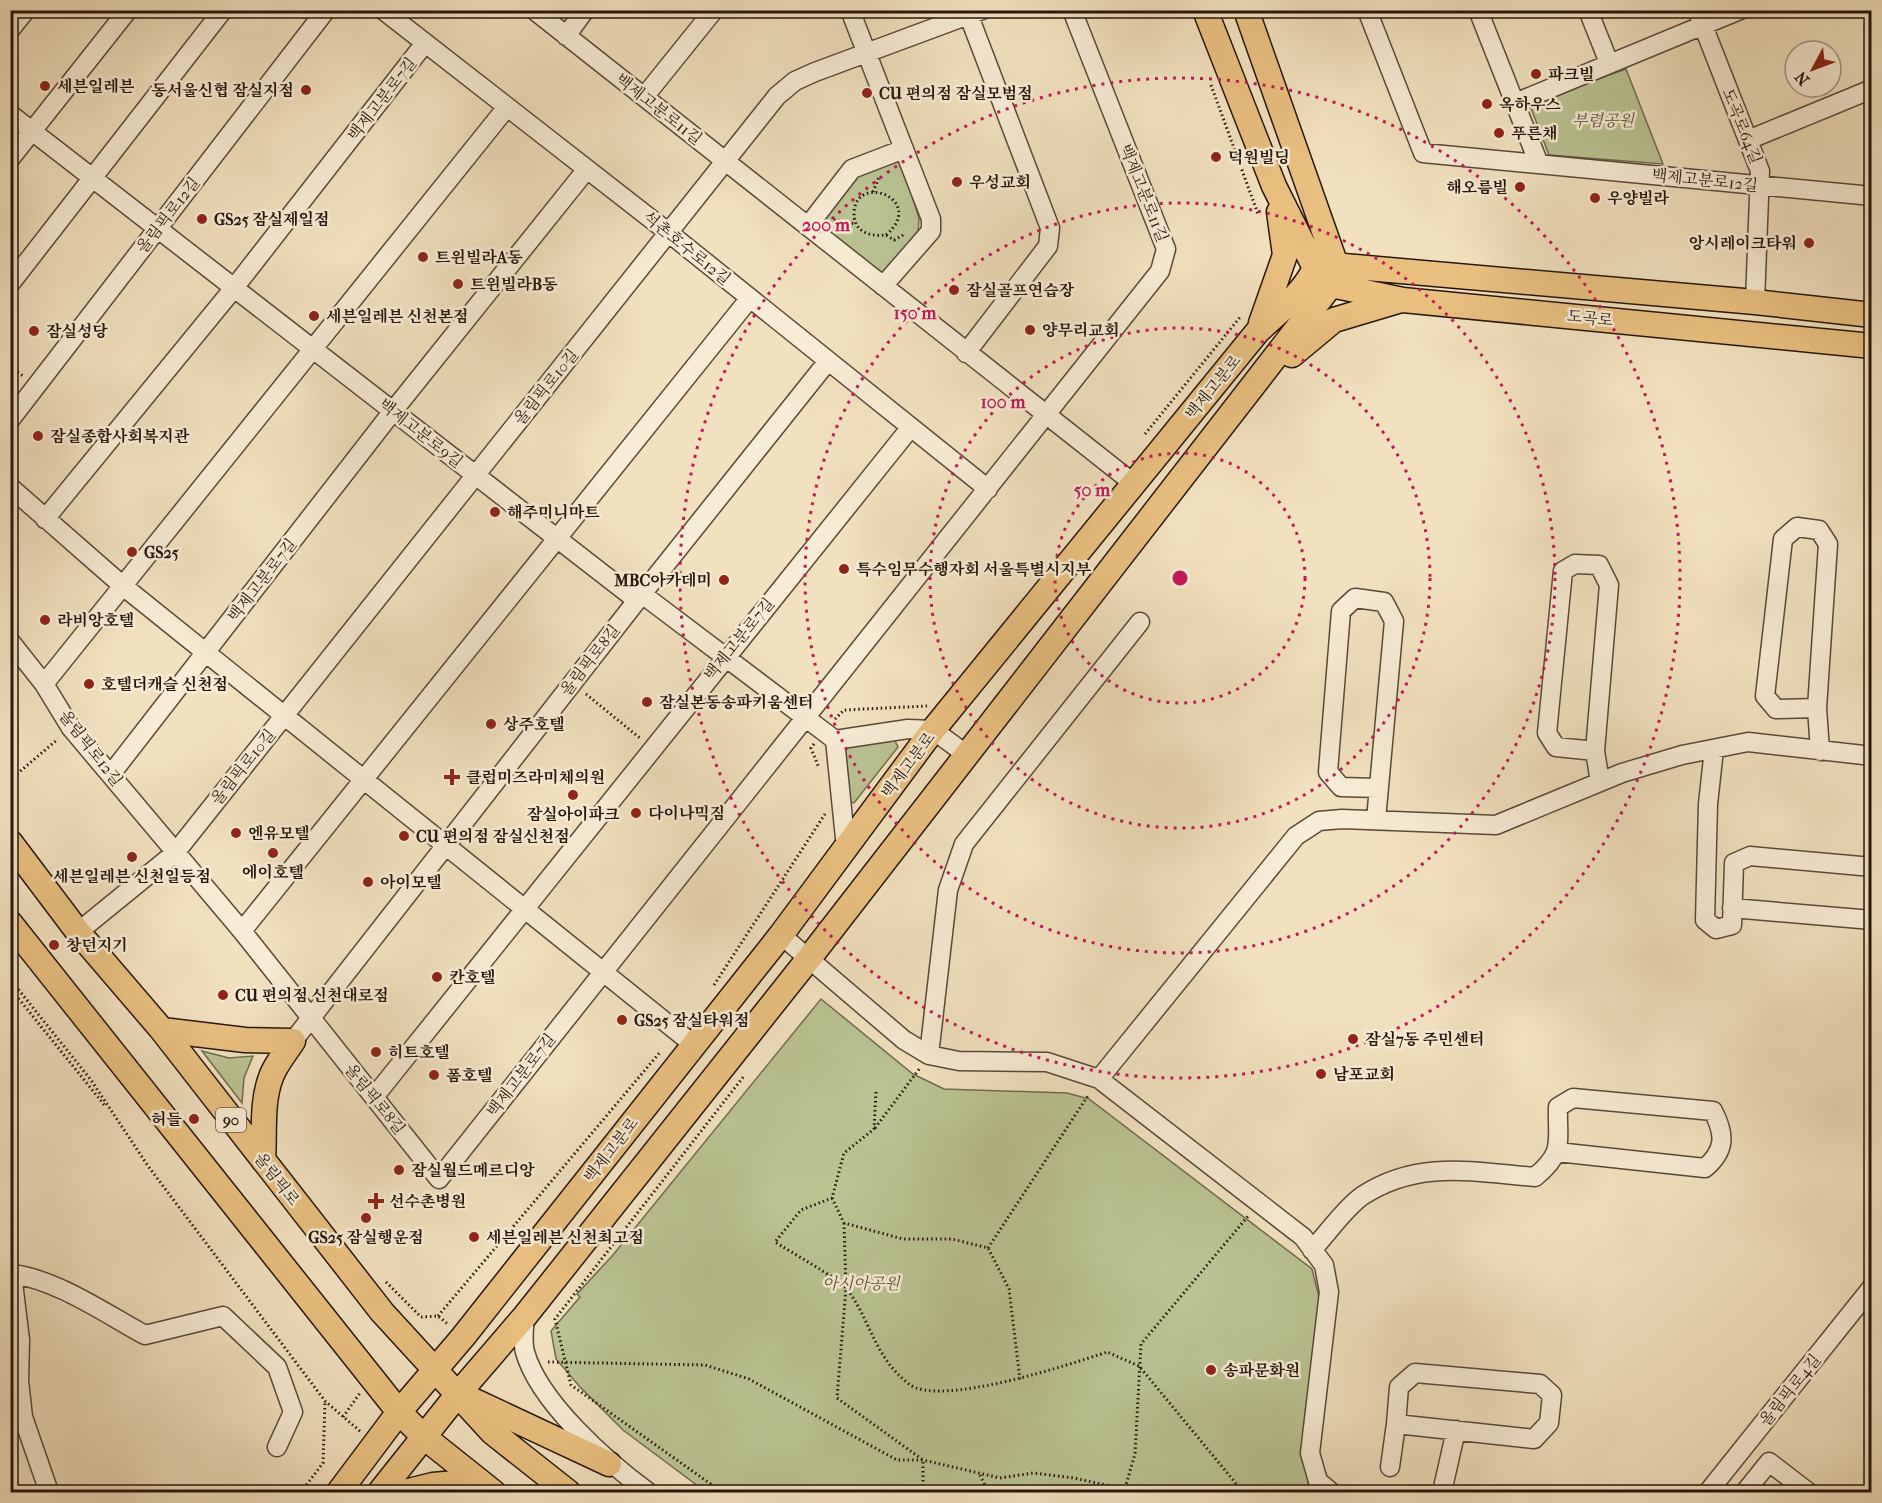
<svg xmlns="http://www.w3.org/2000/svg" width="1882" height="1503" viewBox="0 0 1882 1503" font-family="'IM FELL French Canon','Noto Serif KR',serif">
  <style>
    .green { fill: #bac392; stroke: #706c50; stroke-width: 1.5 }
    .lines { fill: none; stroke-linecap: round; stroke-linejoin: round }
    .minor-casing { stroke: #59493a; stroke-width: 21 }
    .major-casing { stroke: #26160d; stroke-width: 27 }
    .path { stroke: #26160d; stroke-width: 3; stroke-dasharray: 1.5 3; stroke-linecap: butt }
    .minor { stroke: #f7ecd5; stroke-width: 18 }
    .major { stroke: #e9c080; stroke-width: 24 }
    .ring { fill: none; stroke: #c2185b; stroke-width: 3; stroke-dasharray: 3 6 }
    .poi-dot { fill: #8f2418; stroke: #f7ecd5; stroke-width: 2 }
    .labels { text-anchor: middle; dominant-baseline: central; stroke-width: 5; stroke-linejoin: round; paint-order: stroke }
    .shield { fill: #f7ecd5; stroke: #655649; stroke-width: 1.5 }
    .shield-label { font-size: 15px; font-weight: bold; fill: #26160d }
    .poi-label { font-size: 16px; font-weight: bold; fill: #26160d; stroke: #f7ecd5; text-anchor: start }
    .street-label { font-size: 16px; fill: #26160d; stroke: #f7ecd5 }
    .park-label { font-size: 16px; font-style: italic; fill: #5a533c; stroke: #f7ecd5 }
    .centre { fill: #c2185b; stroke: #f7ecd5; stroke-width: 3 }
    .ring-label { font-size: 18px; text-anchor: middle; font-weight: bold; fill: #c2185b; stroke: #f7ecd5; stroke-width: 5; stroke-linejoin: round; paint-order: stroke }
  </style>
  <rect width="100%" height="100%" fill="#f2e1bf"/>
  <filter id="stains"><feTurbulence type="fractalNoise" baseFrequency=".00333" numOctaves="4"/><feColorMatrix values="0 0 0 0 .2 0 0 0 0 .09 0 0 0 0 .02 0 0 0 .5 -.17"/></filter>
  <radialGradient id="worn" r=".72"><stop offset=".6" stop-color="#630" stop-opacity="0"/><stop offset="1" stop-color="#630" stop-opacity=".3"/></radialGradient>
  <path class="green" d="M1626 69 1663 164 1549 155 1529 103Z
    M899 155 919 218 918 234 881 279 814 225 851 174Z
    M845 740 895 741 898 747 854 803 847 801 840 747Z
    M821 999 913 1074 944 1089 1067 1093 1089 1099 1312 1269 1320 1301 1306 1448 1309 1492H706L623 1430 580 1387 556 1359 551 1331 580 1297 577 1294 613 1255Z
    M202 1051 229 1058 253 1056 244 1078 242 1103Z"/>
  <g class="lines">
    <g class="minor-casing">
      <path id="minor" d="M383 10 669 233 988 489
        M534 10 1133 483
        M850 10 931 219V231L883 286
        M1367 10 1423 153 1872 196
        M1478 10 1539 164
        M1588 10 1609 63
        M1697 10 1760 171 1755 302
        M10 30 26 10
        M566 36 585 10
        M644 97 714 10
        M1515 103 1740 10
        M10 114 630 595 642 594 835 740 908 729 933 730 967 755
        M1748 140 1872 89
        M10 159 128 10
        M808 226 852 169 904 149
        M10 284 223 10
        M966 353 1048 246 1050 228 969 16
        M10 420 326 10
        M10 487 123 586 694 1045
        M45 519 234 288 425 43
        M10 641 44 684 71 728 242 931 439 1179 1160 271 1166 249 1072 10
        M44 684 507 107
        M1817 708 1776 709 1765 696 1783 539 1797 527 1819 530 1828 544 1817 708 1820 751
        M835 740 846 848
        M1714 749 1708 804 1705 920 1716 929 1732 925 1734 863 1750 856 1872 867
        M1595 751 1556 747 1547 733 1563 571 1575 564 1599 565 1609 585 1595 751 1600 782
        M111 774 393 411 587 169
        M1376 820 1394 621 1384 602 1355 598 1341 611 1328 772 1341 787 1378 788
        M1732 908 1872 920
        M242 931 750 298
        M78 932 175 853 777 96 795 81 815 72 982 10
        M781 935 904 1040 929 1055 959 1061 1047 1062 1099 1079 1303 1237 1324 1265 1329 1292 1310 1453 1318 1481 1331 1492
        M293 1041 642 594 828 361
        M929 1055 948 890 964 844 1140 622
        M1099 1079 1296 836 1319 821 1342 819 1496 825 1622 773 1682 755 1748 742 1872 756
        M374 1097 911 427
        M1312 1250C1328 1233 1344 1209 1362 1196 1418 1159 1474 1172 1535 1177 1565 1152 1557 1143 1558 1107L1573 1098 1713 1111C1725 1134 1726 1150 1705 1168L1557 1152
        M525 1316C524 1327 522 1341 525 1352 539 1402 607 1462 648 1492
        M1390 1467 1396 1424 1534 1439 1549 1423 1552 1395 1540 1384 1415 1373 1399 1387 1396 1424
        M49 1492 23 1417 19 1381 20 1340 12 1274C56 1279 106 1314 145 1335L223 1316 277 1367 293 1412 277 1447
        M1442 1492 1456 1430
        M1708 1492 1872 1287
        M1745 1492 1769 1462 1808 1492"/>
    </g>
    <g class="major-casing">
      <path id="major" d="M1321 267 1344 266 1755 302 1872 315
        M1316 279 1331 285 1403 300 1872 346
        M1261 323 1285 255 1279 212
        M1292 355 1334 320 1401 300
        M10 842 78 932 162 1030 382 1312 492 1432 568 1492
        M10 923 399 1412 424 1437 493 1492
        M162 1030 245 1040 293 1041
        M263 1160C265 1133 261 1103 271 1077 275 1065 286 1052 293 1041
        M466 1397 609 1464
        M339 1492 399 1412 463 1337 781 935 933 730 1258 331C1278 312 1303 294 1315 268L1274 186 1205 10
        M380 1492 458 1394 525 1316 810 957 1331 285 1336 265 1246 10
        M405 1492 433 1485 479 1481"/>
    </g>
    <path class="path" d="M1182 10 1185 18
      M1211 85 1258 214
      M873 192 879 177
      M834 220 856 224
      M886 235C927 200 857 172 854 212 853 232 870 237 886 235L894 240 905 234
      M10 367 23 376
      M1145 434 1241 316
      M586 694 641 739
      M835 719 844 710 927 706
      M814 744 811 748 819 768
      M10 780 58 739
      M10 979 91 1080 148 1166 325 1401 361 1432
      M714 985 825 814
      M10 988 106 1107
      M876 1092 874 1129 844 1153 832 1198 801 1210 775 1242C789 1251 839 1279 847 1289 871 1321 874 1357 909 1384 939 1408 1071 1364 1107 1352L1139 1366 1243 1492
      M875 1128 920 1068
      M832 1198 844 1223 903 1239H952L988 1248 1009 1289 1020 1380
      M844 1223 846 1288 837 1398 923 1460V1492
      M988 1248 1089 1094
      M386 1282 421 1317 438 1316 449 1325
      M438 1316 661 1051
      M548 1362 705 1365 749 1379 897 1460H923L1000 1478 1033 1473 1074 1478 1137 1492
      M343 1417 360 1393
      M980 1475 988 1492
      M1125 1488 1135 1454 1141 1344 1249 1215
      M301 1492 323 1463 325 1401
      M722 1492 571 1385 555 1319 744 1076"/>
    <use href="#minor" class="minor"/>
    <use href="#major" class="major"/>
  </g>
  <g class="ring">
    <circle cx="1180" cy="578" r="125"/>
    <circle cx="1180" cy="578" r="250"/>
    <circle cx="1180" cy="578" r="375"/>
    <circle cx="1180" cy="578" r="500"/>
  </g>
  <g class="poi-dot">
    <circle cx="1536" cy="74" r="6"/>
    <circle cx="45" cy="86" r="6"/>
    <circle cx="306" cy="90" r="6"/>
    <circle cx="867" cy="93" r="6"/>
    <circle cx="1487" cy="104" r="6"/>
    <circle cx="1499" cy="133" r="6"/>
    <circle cx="1216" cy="157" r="6"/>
    <circle cx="957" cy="182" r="6"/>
    <circle cx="1520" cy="187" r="6"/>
    <circle cx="1595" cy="198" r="6"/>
    <circle cx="202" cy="219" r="6"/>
    <circle cx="1809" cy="243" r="6"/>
    <circle cx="423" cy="257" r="6"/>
    <circle cx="458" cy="284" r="6"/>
    <circle cx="954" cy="290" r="6"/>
    <circle cx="314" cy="316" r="6"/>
    <circle cx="1030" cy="330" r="6"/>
    <circle cx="34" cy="331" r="6"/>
    <circle cx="38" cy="436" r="6"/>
    <circle cx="495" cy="512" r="6"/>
    <circle cx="132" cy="552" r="6"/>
    <circle cx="844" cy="569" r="6"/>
    <circle cx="724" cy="580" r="6"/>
    <circle cx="45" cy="620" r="6"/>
    <circle cx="89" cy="684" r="6"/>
    <circle cx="647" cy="702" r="6"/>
    <circle cx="491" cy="724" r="6"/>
    <path d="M449 768h6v6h6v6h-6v6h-6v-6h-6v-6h6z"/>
    <circle cx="573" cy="795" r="6"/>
    <circle cx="636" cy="813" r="6"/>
    <circle cx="236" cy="833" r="6"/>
    <circle cx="404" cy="836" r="6"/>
    <circle cx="273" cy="853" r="6"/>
    <circle cx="132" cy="857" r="6"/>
    <circle cx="368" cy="882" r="6"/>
    <circle cx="54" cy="945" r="6"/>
    <circle cx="437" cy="977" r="6"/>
    <circle cx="223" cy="995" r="6"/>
    <circle cx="622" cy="1020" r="6"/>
    <circle cx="1353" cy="1039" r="6"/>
    <circle cx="376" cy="1052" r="6"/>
    <circle cx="1321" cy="1074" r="6"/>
    <circle cx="434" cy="1075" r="6"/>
    <circle cx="194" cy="1119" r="6"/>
    <circle cx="399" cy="1170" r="6"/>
    <path d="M373 1192h6v6h6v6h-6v6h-6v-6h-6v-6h6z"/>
    <circle cx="366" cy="1218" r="6"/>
    <circle cx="474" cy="1237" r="6"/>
    <circle cx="1211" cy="1370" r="6"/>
  </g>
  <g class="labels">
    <rect class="shield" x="216" y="1108" width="30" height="24" rx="4.5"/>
    <g class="shield-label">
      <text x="231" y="1120">90</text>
    </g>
    <g class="poi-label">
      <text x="1548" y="74">파크빌</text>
      <text x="57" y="86">세븐일레븐</text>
      <text x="294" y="90" text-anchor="end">동서울신협 잠실지점</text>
      <text x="879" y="93">CU 편의점 잠실모범점</text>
      <text x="1499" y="104">옥하우스</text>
      <text x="1511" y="133">푸른채</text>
      <text x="1228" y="157">덕원빌딩</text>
      <text x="969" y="182">우성교회</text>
      <text x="1508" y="187" text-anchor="end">해오름빌</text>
      <text x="1607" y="198">우양빌라</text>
      <text x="214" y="219">GS25 잠실제일점</text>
      <text x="1797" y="243" text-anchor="end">앙시레이크타워</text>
      <text x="435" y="257">트윈빌라A동</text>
      <text x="470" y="284">트윈빌라B동</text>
      <text x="966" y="290">잠실골프연습장</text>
      <text x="326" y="316">세븐일레븐 신천본점</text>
      <text x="1042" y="330">양무리교회</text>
      <text x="46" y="331">잠실성당</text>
      <text x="50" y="436">잠실종합사회복지관</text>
      <text x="507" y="512">해주미니마트</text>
      <text x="144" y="552">GS25</text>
      <text x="856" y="569">특수임무수행자회 서울특별시지부</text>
      <text x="712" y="580" text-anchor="end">MBC아카데미</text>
      <text x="57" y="620">라비앙호텔</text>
      <text x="101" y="684">호텔더캐슬 신천점</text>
      <text x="659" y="702">잠실본동송파키움센터</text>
      <text x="503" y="724">상주호텔</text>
      <text x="466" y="777">클럽미즈라미체의원</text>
      <text x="648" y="813">다이나믹짐</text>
      <text x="573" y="814" text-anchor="middle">잠실아이파크</text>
      <text x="248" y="833">엔유모텔</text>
      <text x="416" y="836">CU 편의점 잠실신천점</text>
      <text x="273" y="872" text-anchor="middle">에이호텔</text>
      <text x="132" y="876" text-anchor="middle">세븐일레븐 신천일등점</text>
      <text x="380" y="882">아이모텔</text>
      <text x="66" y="945">창던지기</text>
      <text x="449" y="977">칸호텔</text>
      <text x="235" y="995">CU 편의점 신천대로점</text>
      <text x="634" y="1020">GS25 잠실타워점</text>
      <text x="1365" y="1039">잠실7동 주민센터</text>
      <text x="388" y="1052">히트호텔</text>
      <text x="1333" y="1074">남포교회</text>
      <text x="446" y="1075">폼호텔</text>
      <text x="182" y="1119" text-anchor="end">허들</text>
      <text x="411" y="1170">잠실월드메르디앙</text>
      <text x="389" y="1201">선수촌병원</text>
      <text x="366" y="1237" text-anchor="middle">GS25 잠실행운점</text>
      <text x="486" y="1237">세븐일레븐 신천최고점</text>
      <text x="1223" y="1370">송파문화원</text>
    </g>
    <g class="street-label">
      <text transform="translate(382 99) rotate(-52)">백제고분로7길</text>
      <text transform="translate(659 109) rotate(38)">백제고분로11길</text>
      <text transform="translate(1742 126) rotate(68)">도곡로64길</text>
      <text transform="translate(1705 180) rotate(6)">백제고분로12길</text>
      <text transform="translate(1144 193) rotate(68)">백제고분로11길</text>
      <text transform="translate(168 215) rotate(-52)">올림픽로12길</text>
      <text transform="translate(687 248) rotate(39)">석촌호수로12길</text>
      <text transform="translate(1590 318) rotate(6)">도곡로</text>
      <text transform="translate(546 387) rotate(-51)">올림픽로10길</text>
      <text transform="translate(1213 387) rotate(-51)">백제고분로</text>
      <text transform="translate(421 433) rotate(38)">백제고분로9길</text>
      <text transform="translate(262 580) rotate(-52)">백제고분로7길</text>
      <text transform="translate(739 639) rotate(-51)">백제고분로7길</text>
      <text transform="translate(590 660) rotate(-52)">올림픽로8길</text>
      <text transform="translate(91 748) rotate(52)">올림픽로12길</text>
      <text transform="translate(908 765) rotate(-53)">백제고분로</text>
      <text transform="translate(243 767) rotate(-51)">올림픽로10길</text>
      <text transform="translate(521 1075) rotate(-52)">백제고분로7길</text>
      <text transform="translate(375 1099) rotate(51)">올림픽로8길</text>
      <text transform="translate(611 1150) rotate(-52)">백제고분로</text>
      <text transform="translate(277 1179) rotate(52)">올림픽로</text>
      <text transform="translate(1790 1390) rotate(-51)">올림픽로4길</text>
    </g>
    <g class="park-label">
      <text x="1603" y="120">부렴공원</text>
      <text x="861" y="1283">아시아공원</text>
    </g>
  </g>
  <circle cx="1180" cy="578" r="9" class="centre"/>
  <g class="ring-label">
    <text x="826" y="231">200 m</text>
    <text x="915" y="319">150 m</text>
    <text x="1003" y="408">100 m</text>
    <text x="1092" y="496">50 m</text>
  </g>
  <rect width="1882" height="1503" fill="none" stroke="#f2e1bf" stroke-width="36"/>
  <rect x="12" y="12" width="1858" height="1479" fill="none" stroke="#26160d" stroke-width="3"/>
  <rect x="18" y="18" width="1846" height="1467" fill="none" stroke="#26160d" stroke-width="1.5"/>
  <g transform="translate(1813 69) rotate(229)"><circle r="28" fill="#f7ecd5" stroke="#a39685" stroke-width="1.5"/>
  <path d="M0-4.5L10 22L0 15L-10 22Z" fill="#8f2418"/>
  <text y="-9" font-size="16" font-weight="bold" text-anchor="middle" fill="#26160d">N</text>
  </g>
  <rect width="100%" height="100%" filter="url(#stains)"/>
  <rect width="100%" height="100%" fill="url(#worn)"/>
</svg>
